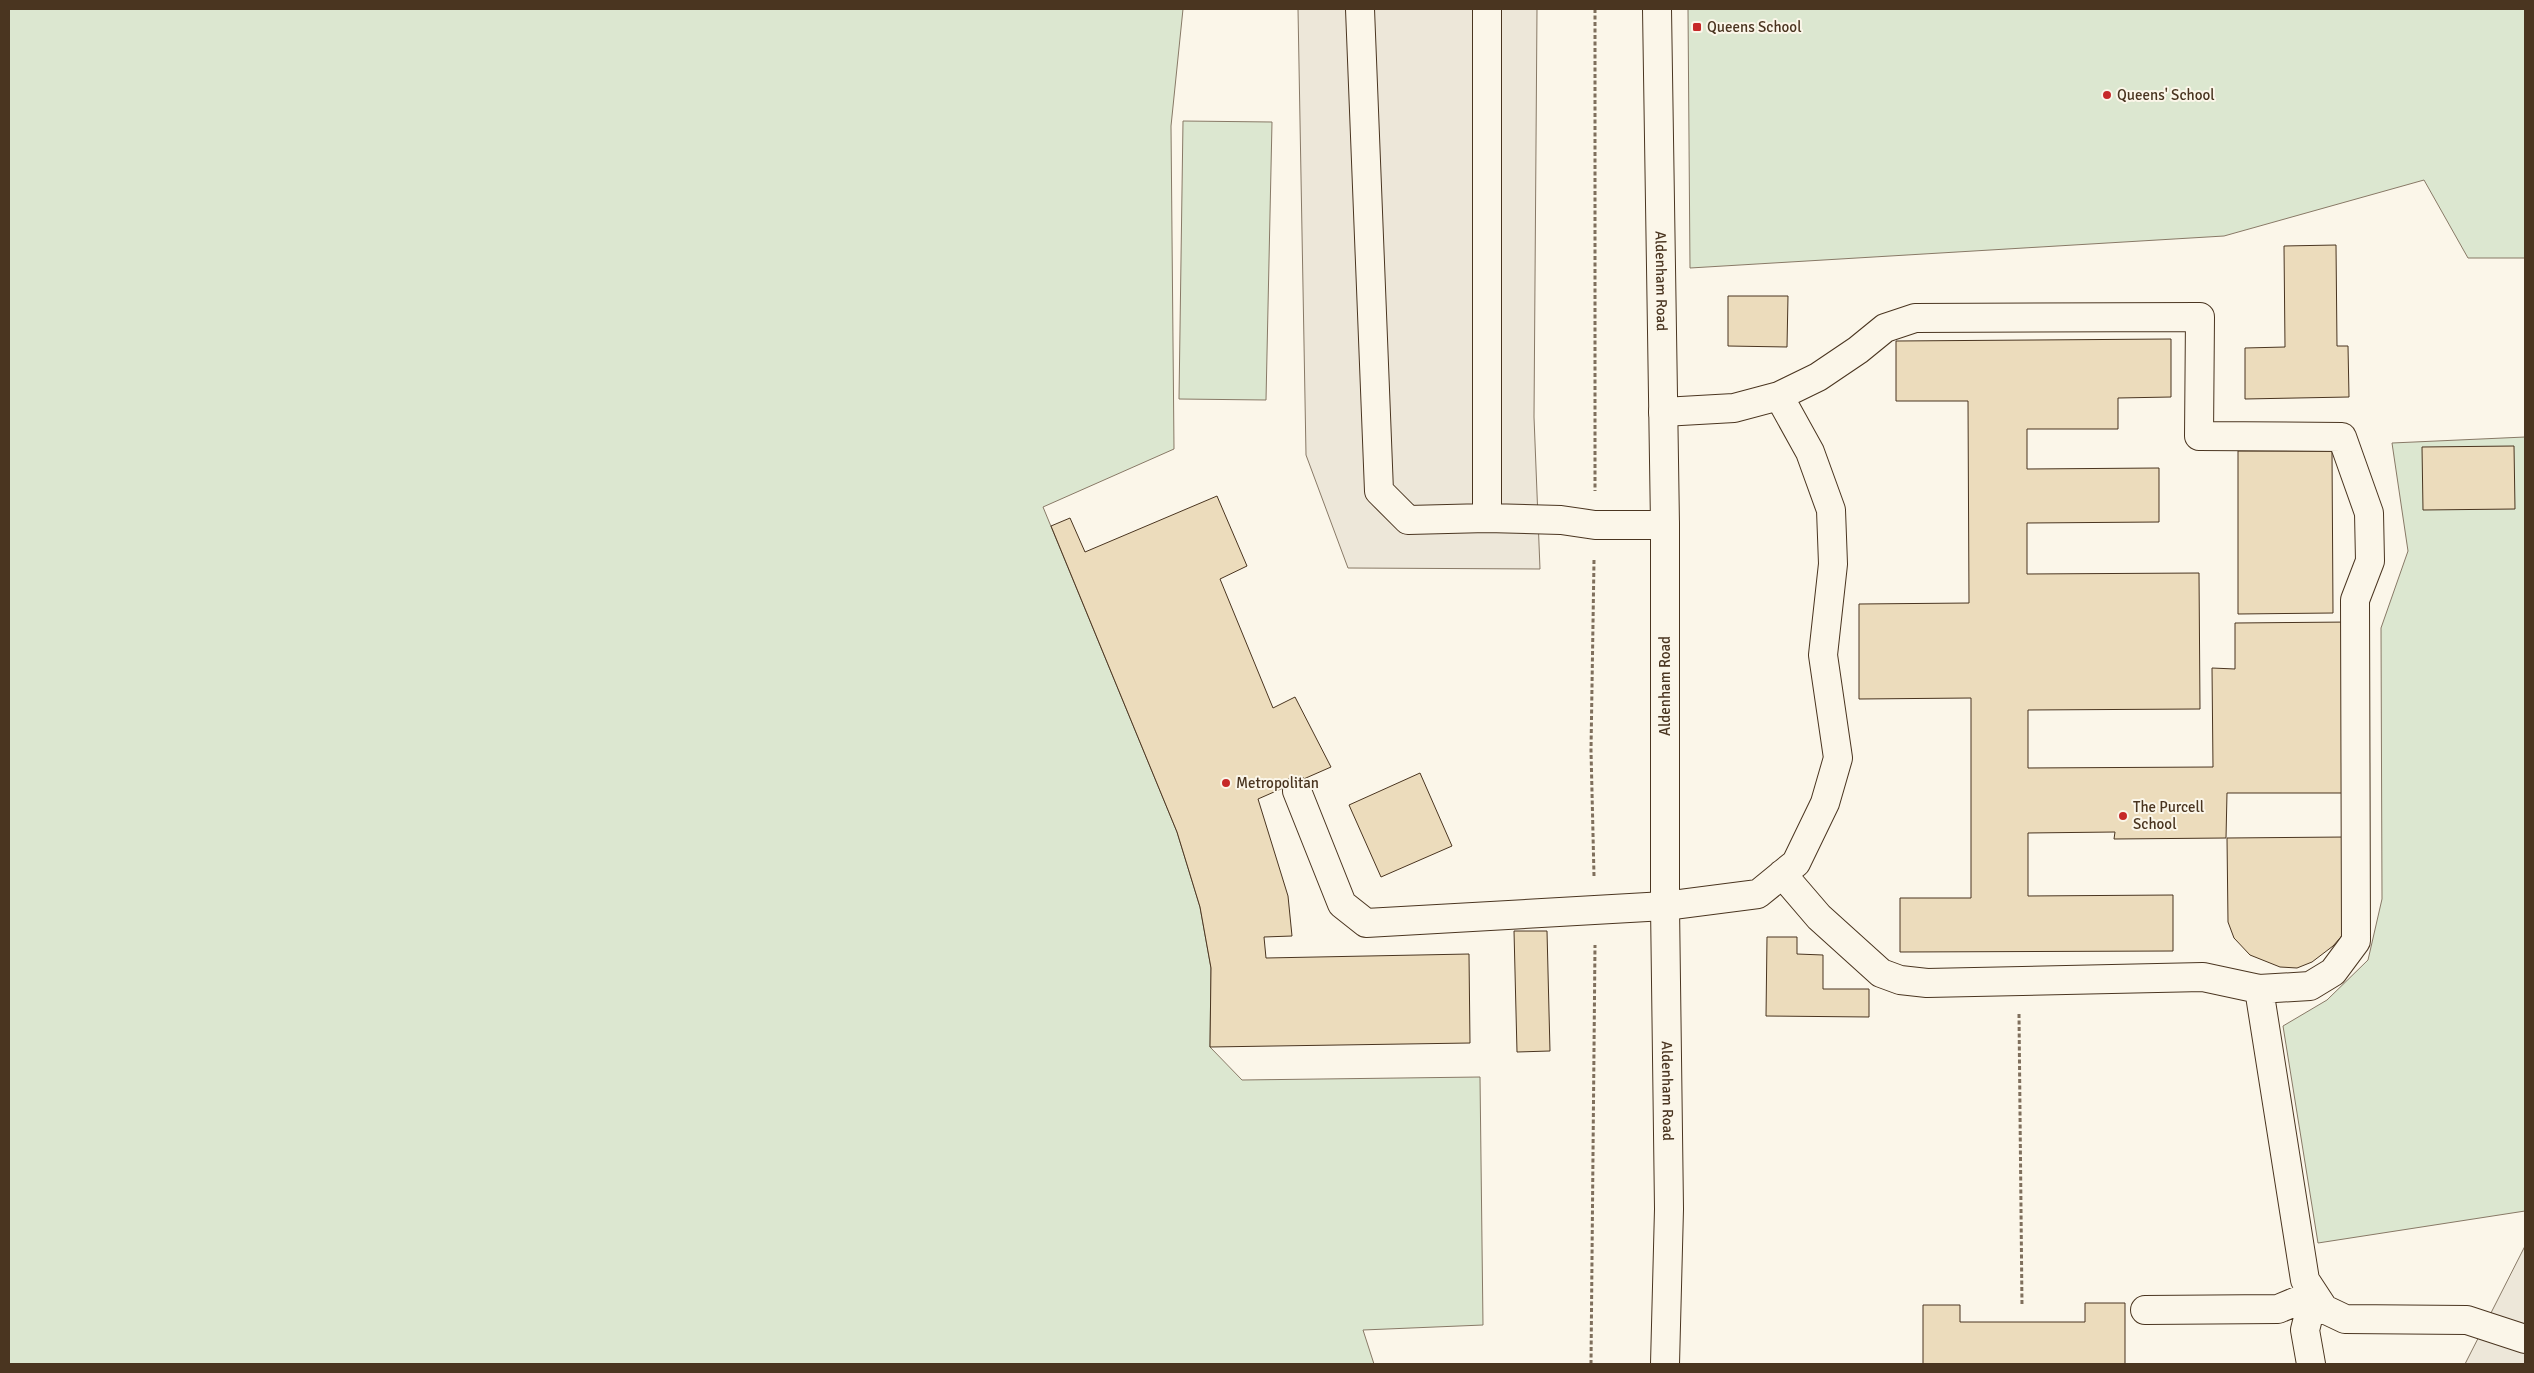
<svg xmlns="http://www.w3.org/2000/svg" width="2534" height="1373" font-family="Signika,sans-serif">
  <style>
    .green { fill: #dce7d0; stroke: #887966 }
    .parking { fill: #ede7d9; stroke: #887966 }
    .building { fill: #ecdcbc; stroke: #4a3520 }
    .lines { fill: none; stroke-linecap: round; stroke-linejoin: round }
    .minor-casing { stroke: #4a3520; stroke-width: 30 }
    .major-casing { stroke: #4a3520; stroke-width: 30 }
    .path { stroke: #7f6f5c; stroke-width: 3; stroke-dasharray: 4 2.5; stroke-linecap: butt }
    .minor { stroke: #fbf6e9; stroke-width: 28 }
    .major { stroke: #fbf6e9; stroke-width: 28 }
    .poi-dot { fill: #c62828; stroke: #fbf6e9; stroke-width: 2 }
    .labels { text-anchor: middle; stroke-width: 4; stroke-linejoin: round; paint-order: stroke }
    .poi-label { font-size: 15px; fill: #4a3520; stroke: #fbf6e9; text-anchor: start }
    .street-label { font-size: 15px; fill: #4a3520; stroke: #fbf6e9 }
  </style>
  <rect width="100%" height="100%" fill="#fbf6e9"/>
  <path class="green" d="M9 9H1183L1171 126 1174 449 1043 507 1177 832 1200 907 1211 968 1210 1047 1242 1080 1480 1077 1483 1325 1363 1330 1374 1364H9Z
    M1688 9H2525V258H2468L2424 180 2224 236 1690 268Z
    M1183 121 1272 122 1266 400 1179 399Z
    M2525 437V1211L2318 1243 2283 1026 2327 1000 2368 960 2382 899 2381 628 2408 551 2392 443Z"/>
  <path class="parking" d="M1298 9H1537L1534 417 1540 569 1348 568 1306 455Z
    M2525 1246V1364H2465Z"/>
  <path class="building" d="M2336 245 2337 346H2348L2349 397 2245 399V348L2285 347 2284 246Z
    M1728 296H1788L1787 347 1728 346Z
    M2171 339V397L2118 398V429H2027V469L2159 468V522L2027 523V574L2199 573 2200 709 2028 710V768L2213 767 2212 668 2235 669V623L2350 622 2351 793H2227L2226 838 2114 839 2115 832 2028 833V896L2173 895V951L1900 952V898H1971V698L1859 699V604L1969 603 1968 401H1896V341Z
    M2514 446 2515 509 2423 510 2422 447Z
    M2238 451H2332L2333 613 2238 614Z
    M1217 496 1247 566 1220 579 1273 708 1295 697 1331 767 1258 799 1288 896 1292 936 1264 937 1266 958 1469 954 1470 1043 1210 1047 1211 968 1200 907 1177 832 1051 526 1070 518 1085 552Z
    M1420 773 1452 846 1381 877 1349 805Z
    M2346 837 2347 922 2341 937 2333 946 2312 962 2297 968 2280 967 2250 955 2234 938 2228 922 2227 838Z
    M1514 931H1547L1550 1051 1517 1052Z
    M1767 937H1797V954L1823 955V989H1869V1017L1766 1016Z
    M2085 1303H2125V1364H1923V1305H1960V1322H2085Z"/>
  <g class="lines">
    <g class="minor-casing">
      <path id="minor" d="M1360 9 1379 491 1408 520 1487 518 1561 520 1595 525H1665
        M1487 9V518
        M1779 396 1818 377 1858 350 1885 328 1915 318 2200 317 2199 436 2342 437 2369 513 2370 561 2355 600 2356 941 2333 972 2310 986 2259 989 2203 977 1927 983 1900 980 1881 973 1819 917 1782 874
        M1297 791 1342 904 1366 923 1665 906 1758 894 1796 863 1825 803 1838 758 1823 655 1833 564 1831 510 1810 452 1779 396 1734 408 1663 412
        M2259 989 2305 1280 2324 1309 2345 1319 2467 1320 2525 1339
        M2145 1310 2278 1309 2314 1294
        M2311 1364 2305 1330 2314 1294"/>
    </g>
    <g class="major-casing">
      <g id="major">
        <path id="s1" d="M1657 9 1665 525V906L1669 1209 1665 1364"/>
      </g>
    </g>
    <path class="path" d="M1595 9V491
      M1594 560 1591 750 1594 876
      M2019 1014 2022 1306
      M1591 1364 1595 945"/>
    <use href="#minor" class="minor"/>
    <use href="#major" class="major"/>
  </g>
  <g class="poi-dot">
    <rect x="1692" y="22" width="10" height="10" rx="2.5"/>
    <circle cx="2107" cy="95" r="5"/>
    <circle cx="1226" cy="783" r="5"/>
    <circle cx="2123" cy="816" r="5"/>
  </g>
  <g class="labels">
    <g class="poi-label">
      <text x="1707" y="32">Queens School</text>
      <text x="2117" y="100">Queens' School</text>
      <text x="1236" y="788">Metropolitan</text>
      <text x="2133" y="812">The Purcell<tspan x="2133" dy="17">School</tspan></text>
    </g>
    <g class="street-label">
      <text dy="5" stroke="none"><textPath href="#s1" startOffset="272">Aldenham Road</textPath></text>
      <text transform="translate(1665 686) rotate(-90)" y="5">Aldenham Road</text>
      <text dy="5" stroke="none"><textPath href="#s1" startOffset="1082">Aldenham Road</textPath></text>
    </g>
  </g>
  <rect width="2534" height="1373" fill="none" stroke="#4a3520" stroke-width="20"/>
</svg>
